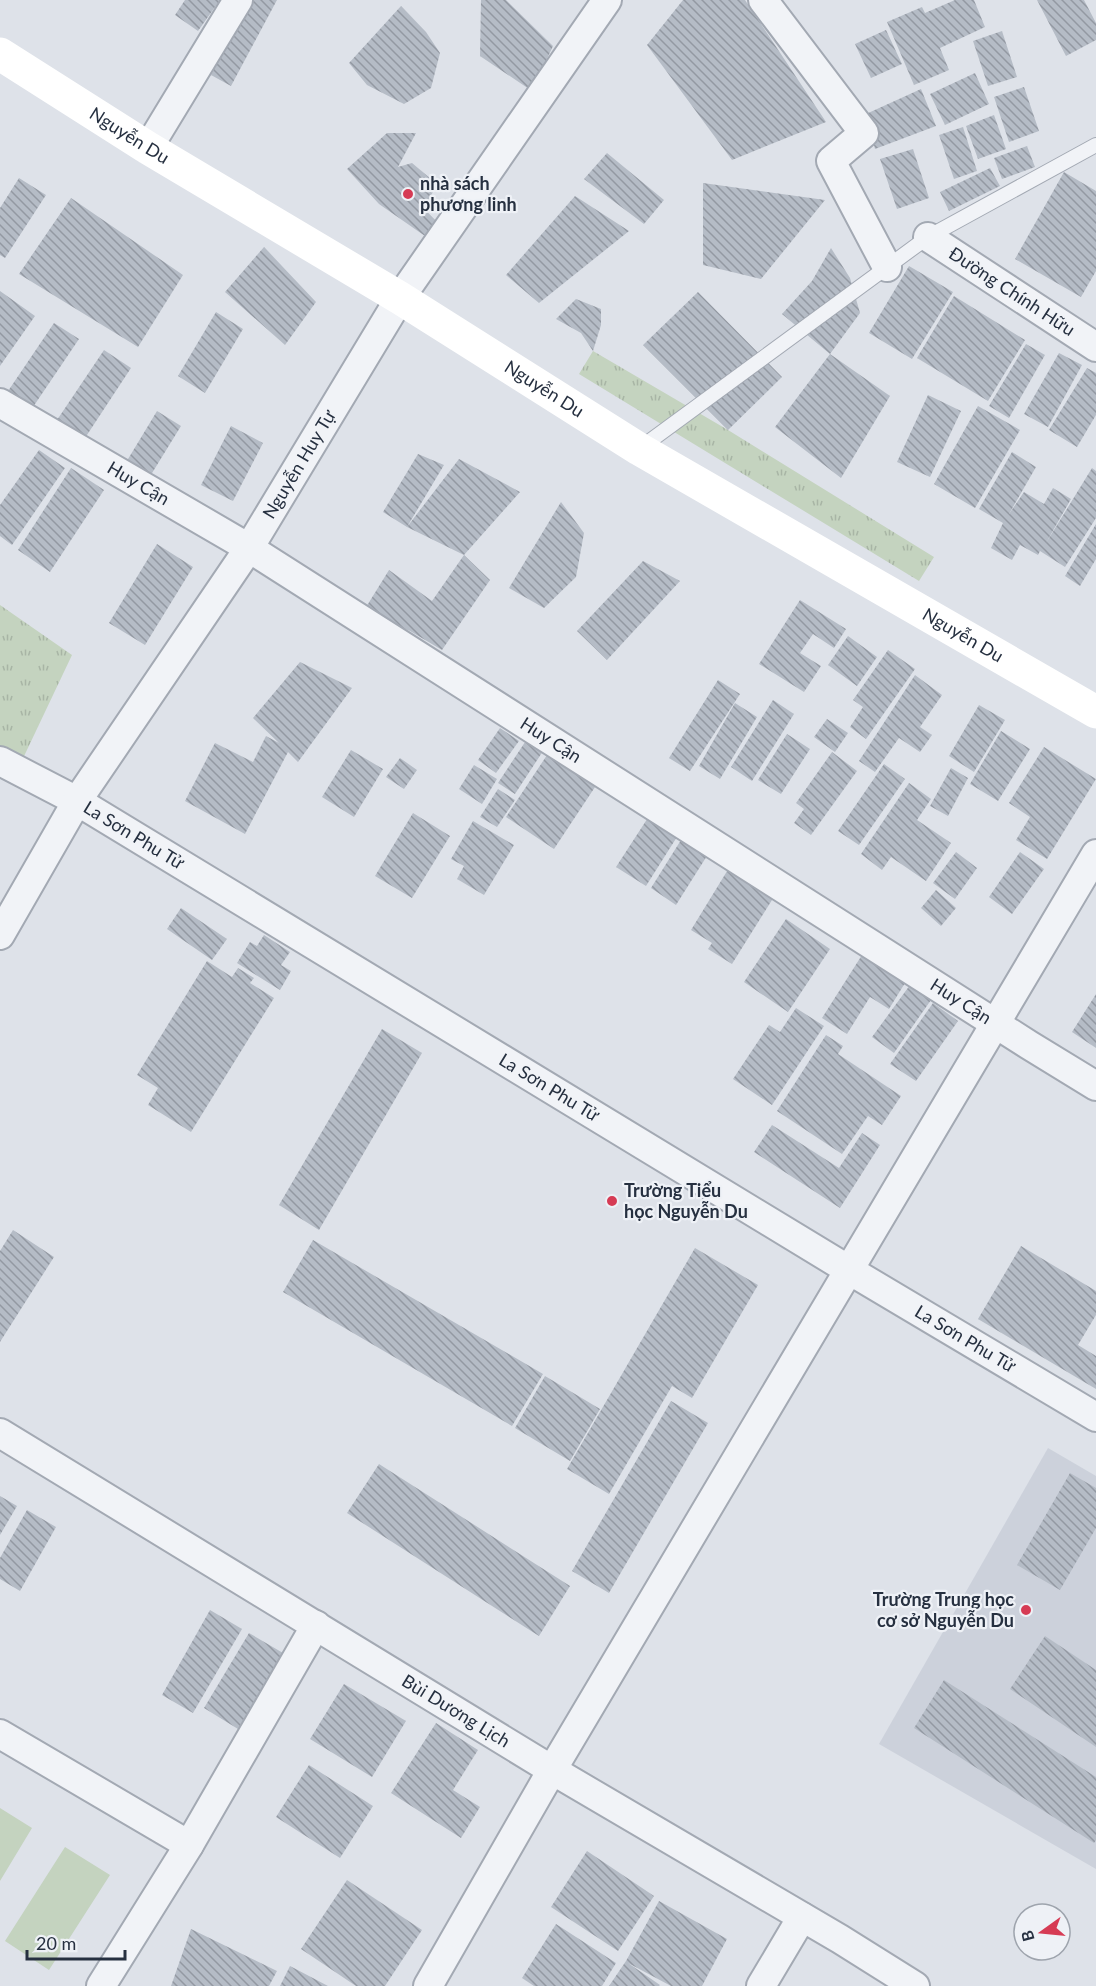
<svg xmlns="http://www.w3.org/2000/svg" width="1096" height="1986" font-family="Lato,sans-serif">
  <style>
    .built { fill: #ccd1db }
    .grass { fill: url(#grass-tufts) }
    .pitch { fill: #c4d3bf }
    .building { fill: url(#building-back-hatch) }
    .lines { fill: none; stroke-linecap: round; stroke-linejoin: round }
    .lane-casing { stroke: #a3a9b3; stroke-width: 16 }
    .street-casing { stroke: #a3a9b3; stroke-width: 32 }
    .lane { stroke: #f1f3f7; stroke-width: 14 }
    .street { stroke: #f1f3f7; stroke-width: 28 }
    .secondary { stroke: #fff; stroke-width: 33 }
    .poi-dot { fill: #d63b54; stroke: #eef1f6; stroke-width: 2 }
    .labels { text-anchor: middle; stroke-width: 4.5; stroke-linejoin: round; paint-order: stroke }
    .street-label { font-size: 18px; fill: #263040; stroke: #eef1f6 }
    .poi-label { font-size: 18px; font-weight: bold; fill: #263040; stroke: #eef1f6; text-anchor: start }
  </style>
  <defs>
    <pattern id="grass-tufts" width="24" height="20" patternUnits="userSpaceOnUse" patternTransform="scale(1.5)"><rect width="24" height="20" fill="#c4d3bf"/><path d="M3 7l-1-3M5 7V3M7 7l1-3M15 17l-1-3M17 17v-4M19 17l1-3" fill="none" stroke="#a8b5a5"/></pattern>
    <pattern id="building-back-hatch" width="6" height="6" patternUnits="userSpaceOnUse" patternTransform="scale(1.5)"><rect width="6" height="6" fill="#b5bcc6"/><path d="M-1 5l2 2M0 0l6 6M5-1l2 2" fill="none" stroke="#9399a2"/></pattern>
  </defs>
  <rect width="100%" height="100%" fill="#dee2e9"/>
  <path class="built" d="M1048 1448 1096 1476V1869L879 1744Z"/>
  <path class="grass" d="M593 351 728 430 934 557 919 581 579 374Z
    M0 605 72 655 17 771 0 761Z"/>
  <path class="pitch" d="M0 1808 32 1828 0 1881Z
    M65 1847 110 1875 49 1970 5 1941Z"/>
  <path class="building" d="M185 0H220L198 31 175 15Z
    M250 0H277L231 86 211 75Z
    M481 0H506L553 46 532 91 480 56Z
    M683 0H745L826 122 732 160 647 45Z
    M955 0H974L985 27 940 48 949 70 914 85 887 22 922 7 925 13Z
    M1037 0H1084L1096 23V40L1066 56Z
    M401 6 426 32 440 53 431 88 404 104 367 85 349 63Z
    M886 30 902 64 871 78 855 44Z
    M1002 31 1017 77 988 86 973 41Z
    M975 73 989 104 945 125 930 94Z
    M1024 87 1039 131 1009 142 994 97Z
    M921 89 936 126 875 149 866 114Z
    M994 115 1006 149 978 159 966 126Z
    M963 127 977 171 954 179 939 135Z
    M387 133H416L398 167 412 163 437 184 424 209 444 229 435 243 379 204 347 169Z
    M1027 146 1035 167 1002 179 994 158Z
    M913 149 929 198 897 209 880 159Z
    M607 153 664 200 644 224 584 179Z
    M990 168 1000 186 949 211 940 192Z
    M1064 172 1096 191V271L1081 297 1015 259Z
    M19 178 46 195 5 258 0 255V208Z
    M703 183 825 200 761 279 703 265Z
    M575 196 629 231 539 303 506 275Z
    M71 198 183 275 138 347 19 274Z
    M264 247 316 302 285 345 225 292Z
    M831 248 850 278 860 313 830 354 890 396 841 478 775 427 830 354 782 314 812 281Z
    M909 266 953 292 912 359 869 333Z
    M0 291 35 316 0 366Z
    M698 292 782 377 728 430 643 345Z
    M954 296 1025 340 988 401 917 358Z
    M576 299 601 309V325L593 351 581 333 556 319Z
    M216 312 243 329 205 393 178 376Z
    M54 323 79 339 31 410 6 394Z
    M1026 344 1045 355 1009 418 989 406Z
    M104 350 131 368 85 438 57 420Z
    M1059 353 1082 365 1048 427 1024 414Z
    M1087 368 1096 373V415L1077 447 1049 430Z
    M928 395 961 411 930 477 897 462Z
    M978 406 1020 430 975 508 934 484Z
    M157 411 181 426 149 478 125 464Z
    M231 426 263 443 233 501 201 485Z
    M39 450 65 468 12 545 0 536V505Z
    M1012 452 1036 467 1009 514 1024 492 1044 504 1053 488 1071 499 1046 543 1092 468 1096 471V518L1065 567 1040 551 1038 555 1020 545 1012 560 991 548 1003 523 979 509Z
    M418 454 444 465 407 527 383 512Z
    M459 459 520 492 464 555 407 527Z
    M71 468 104 490 50 572 18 550Z
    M561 502 584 533 576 577 544 608 509 588Z
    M1096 524V559L1080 586 1065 576Z
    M157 544 193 567 145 645 109 623Z
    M464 555 490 580 442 650 410 631 363 612 389 570 432 601Z
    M643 561 680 581 607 660 577 631Z
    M800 600 846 629 834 648 813 634 800 653 821 666 804 692 759 664Z
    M848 636 877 657 857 686 828 665Z
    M888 650 915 669 866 739 850 727 863 707 853 700Z
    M300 662 352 688 298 762 288 752 245 834 185 801 215 743 253 762 266 736 279 743 253 718Z
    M915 675 942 695 920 727 932 735 920 752 899 738 875 772 859 761Z
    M718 680 740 694 690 771 669 758Z
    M773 700 794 714 752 781 731 767Z
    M735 703 757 717 720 779 699 766Z
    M979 705 1005 720 974 772 949 756Z
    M827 719 848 733 835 752 814 737Z
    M500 728 519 741 496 773 478 760Z
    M1001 731 1030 749 998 801 970 784Z
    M531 733 547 745 515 794 498 783Z
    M787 734 810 749 781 794 758 780Z
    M553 746 601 778 554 849 506 817Z
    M1044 747 1096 779 1047 859 1016 840 1030 817 1009 803Z
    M351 750 383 769 354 817 322 797Z
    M832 752 857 771 811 835 794 823 804 809 796 803Z
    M400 758 417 770 404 789 386 777Z
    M884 764 905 779 859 845 838 831Z
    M474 765 497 779 482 804 459 789Z
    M951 768 968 778 948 816 930 806Z
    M909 783 931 799 917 820 951 843 926 881 891 857 882 870 861 854Z
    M498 789 515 800 497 827 480 817Z
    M653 810 682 829 646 886 616 867Z
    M413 813 450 836 412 898 375 876Z
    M473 821 514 845 484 895 457 879 464 866 451 859Z
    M686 832 712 848 676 905 651 888Z
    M956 852 977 868 955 899 933 883Z
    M1020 852 1044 869 1012 914 989 897Z
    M732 863 777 892 732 964 708 949 712 943 691 930Z
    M936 890 956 908 941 926 921 908Z
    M181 908 227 939 212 960 167 929Z
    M786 919 830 949 788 1012 744 982Z
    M264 935 290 952 281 965 291 971 280 990 237 963 250 942 257 946Z
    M862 955 905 983 889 1009 870 997 847 1034 822 1018Z
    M207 961 232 977 238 968 254 978 250 983 274 998 191 1132 148 1105 158 1088 137 1075Z
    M910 985 931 1000 894 1053 872 1037Z
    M1096 994V1048L1072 1032Z
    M933 1003 958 1021 916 1081 890 1064Z
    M796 1008 824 1026 772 1105 733 1079 769 1025 780 1032Z
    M382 1029 422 1053 319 1230 279 1205Z
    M826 1035 843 1046 838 1054 901 1096 882 1125 868 1116 842 1154 777 1111Z
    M772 1125 839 1168 862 1133 880 1145 840 1208 754 1152Z
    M13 1230 54 1257 0 1342V1251Z
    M313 1240 543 1374 512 1426 283 1292Z
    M1021 1246 1096 1291V1315L1078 1345 1096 1356V1389L978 1319Z
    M695 1248 758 1285 692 1398 672 1386 609 1494 567 1469Z
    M545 1376 600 1409 570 1461 515 1428Z
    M671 1401 708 1423 609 1593 572 1571Z
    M379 1464 570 1586 539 1636 347 1513Z
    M1070 1473 1096 1488V1528L1060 1590 1017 1565Z
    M0 1496 17 1506 0 1535Z
    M27 1510 56 1527 20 1591 0 1579V1558Z
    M210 1610 242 1629 193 1713 162 1695Z
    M249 1633 283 1653 238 1729 204 1708Z
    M1045 1636 1096 1670V1747L1010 1689Z
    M944 1680 1096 1777V1840L1094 1843 914 1728Z
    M344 1684 406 1721 372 1777 310 1739Z
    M436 1723 478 1750 453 1790 480 1807 461 1838 391 1793Z
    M309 1765 373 1806 340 1858 276 1817Z
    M587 1851 654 1896 618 1951 551 1907Z
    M347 1880 422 1930 385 1986H356L301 1949Z
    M659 1901 727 1939 702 1986H671L628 1963 660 1985 659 1986H609L626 1961Z
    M556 1924 616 1963 602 1986H534L522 1978Z
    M191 1929 277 1971 269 1986H171Z
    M290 1966 328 1986H280Z"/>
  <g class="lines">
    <g class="lane-casing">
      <path id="lane" d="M639 449 928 237 1096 145"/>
    </g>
    <g class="street-casing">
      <g id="street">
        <path d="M763 0 864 133 831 161 887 267"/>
        <path d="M148 148 238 0"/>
        <path id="s1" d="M928 237 1096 347"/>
        <path id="s2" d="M0 403 249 548 1029 1045 1096 1086"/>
        <path id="s3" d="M0 761 77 801 849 1270 1096 1417"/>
        <path id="s4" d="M0 935 77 801 249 548 400 298 607 0"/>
        <path id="s5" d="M0 1433 552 1770 840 1939 915 1986"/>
        <path d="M0 1734 189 1845"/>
        <path d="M101 1986 189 1845 316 1625"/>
        <path d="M428 1986 552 1770 1096 854"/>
        <path d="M761 1986 802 1917"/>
      </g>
    </g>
    <use href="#lane" class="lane"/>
    <use href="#street" class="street"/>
    <path class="secondary" id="s6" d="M0 54 148 148 400 298 639 449 1096 712"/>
  </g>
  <g class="poi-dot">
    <circle cx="408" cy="194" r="6"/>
    <circle cx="612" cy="1201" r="6"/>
    <circle cx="1026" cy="1610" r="6"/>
  </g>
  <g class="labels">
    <g class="street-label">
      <text dy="6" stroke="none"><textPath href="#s6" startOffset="153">Nguyễn Du</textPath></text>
      <text dy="6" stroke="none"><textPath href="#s1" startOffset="100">Đường Chính Hữu</textPath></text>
      <text dy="6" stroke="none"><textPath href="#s6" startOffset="639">Nguyễn Du</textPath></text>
      <text dy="6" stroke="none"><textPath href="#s4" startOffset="558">Nguyễn Huy Tự</textPath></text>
      <text dy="6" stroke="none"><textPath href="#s2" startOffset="160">Huy Cận</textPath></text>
      <text dy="6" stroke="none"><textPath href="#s6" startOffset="1125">Nguyễn Du</textPath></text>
      <text dy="6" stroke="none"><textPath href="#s2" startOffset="646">Huy Cận</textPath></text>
      <text dy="6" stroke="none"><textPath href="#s3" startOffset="153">La Sơn Phu Tử</textPath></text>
      <text dy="6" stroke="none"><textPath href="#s2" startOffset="1132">Huy Cận</textPath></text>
      <text dy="6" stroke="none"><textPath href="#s3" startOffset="639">La Sơn Phu Tử</textPath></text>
      <text dy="6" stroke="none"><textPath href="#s3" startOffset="1125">La Sơn Phu Tử</textPath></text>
      <text dy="6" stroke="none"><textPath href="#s5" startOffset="534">Bùi Dương Lịch</textPath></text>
    </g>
    <g class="poi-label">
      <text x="420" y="190">nhà sách<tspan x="420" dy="21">phương linh</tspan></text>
      <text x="624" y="1197">Trường Tiểu<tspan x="624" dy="21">học Nguyễn Du</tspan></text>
      <text x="1014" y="1606" text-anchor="end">Trường Trung học<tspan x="1014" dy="21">cơ sở Nguyễn Du</tspan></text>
    </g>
  </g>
  <g transform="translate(1042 1932) rotate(255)"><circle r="28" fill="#eef1f6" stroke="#9ea4ad" stroke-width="1.5"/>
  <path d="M0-4.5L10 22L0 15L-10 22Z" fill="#d63b54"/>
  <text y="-9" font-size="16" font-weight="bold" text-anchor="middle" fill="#263040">B</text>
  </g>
  <path d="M27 1950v9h98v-9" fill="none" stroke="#263040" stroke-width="3"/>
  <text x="36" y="1950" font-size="18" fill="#263040" stroke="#eef1f6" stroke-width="4.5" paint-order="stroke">20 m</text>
</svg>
